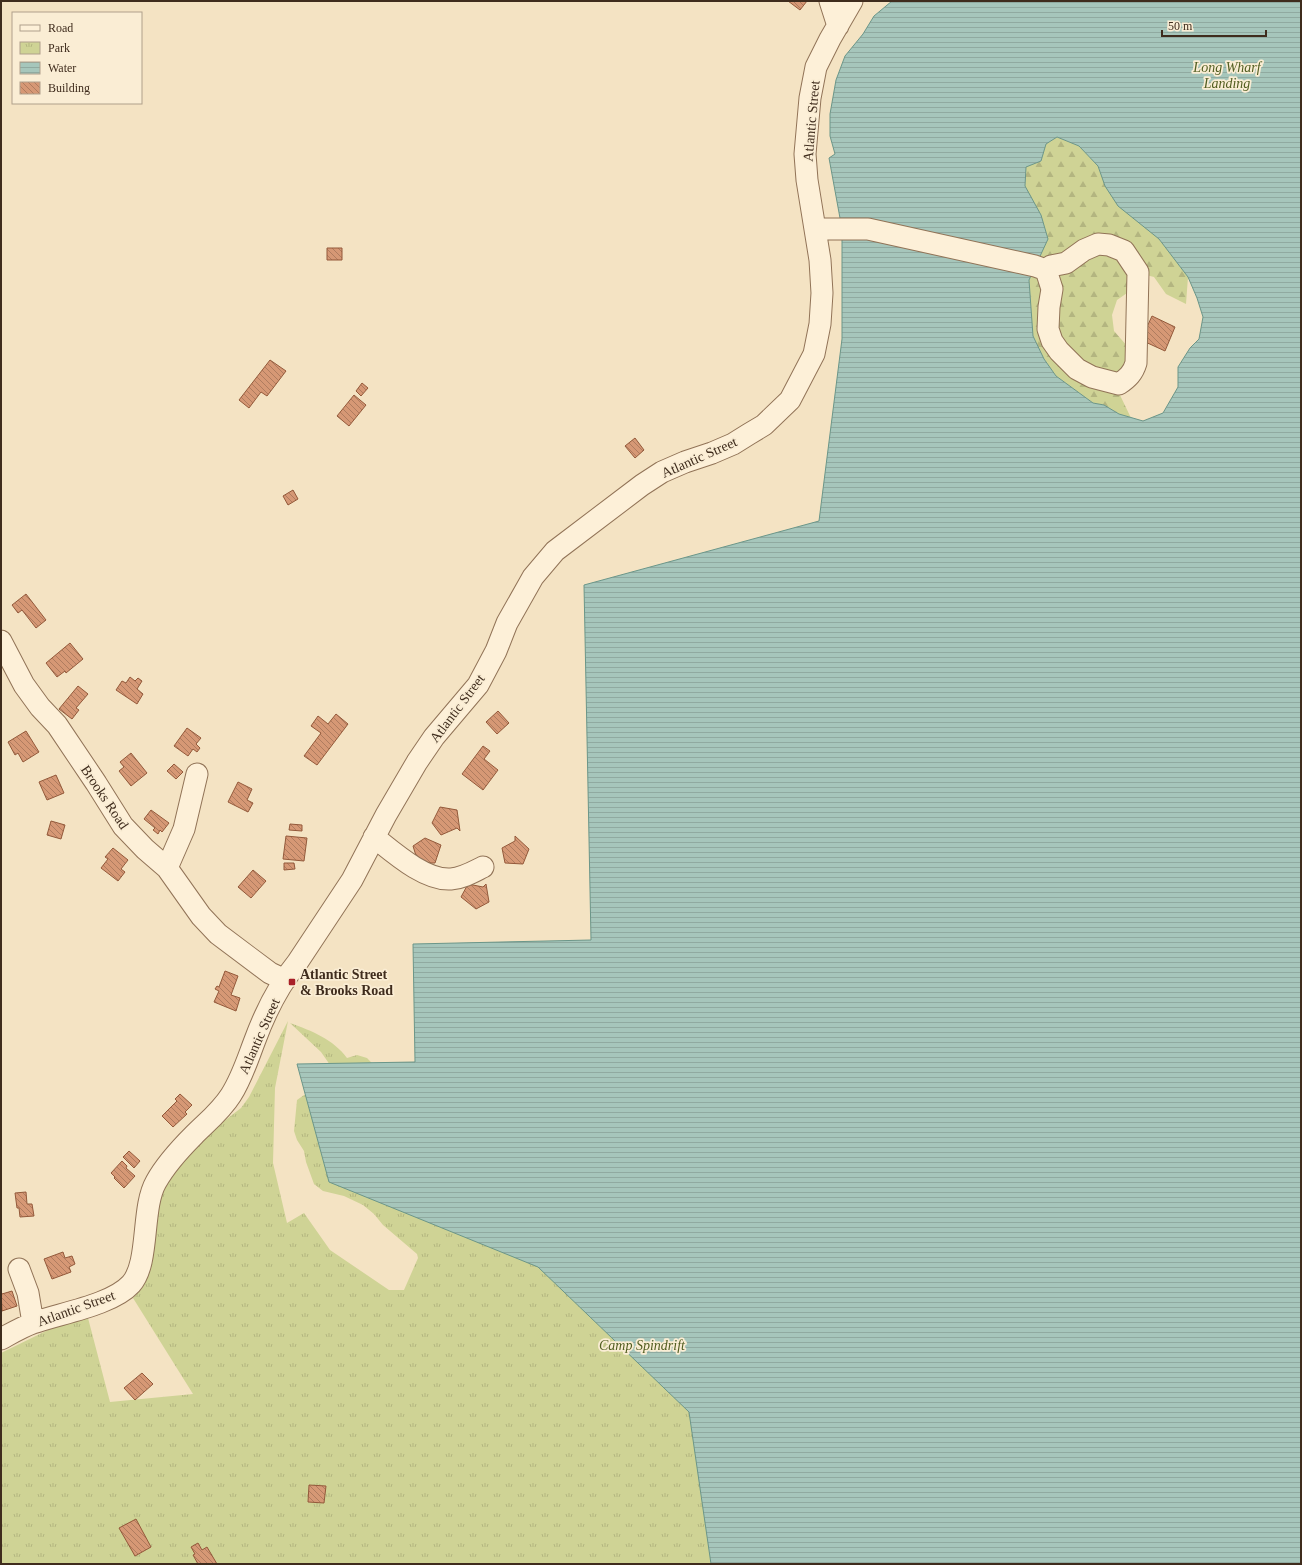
<svg xmlns="http://www.w3.org/2000/svg" width="1302" height="1565" font-family="Georgia,serif">
  <style>
    .forest { fill: url(#forest-firs) }
    .park { fill: url(#park-tufts) }
    .water { fill: url(#water-rules); stroke: #6b9689; fill-rule: evenodd }
    .building { fill: url(#building-back-hatch); stroke: #93593a }
    .lines { fill: none; stroke-linecap: round; stroke-linejoin: round }
    .minor-casing { stroke: #917357; stroke-width: 23 }
    .minor { stroke: #fdf0d8; stroke-width: 21 }
    .poi-dot { fill: #a81f27; stroke: #faedd4; stroke-width: 1.5 }
    .labels { text-anchor: middle; stroke-width: 3.5; stroke-linejoin: round; paint-order: stroke }
    .park-label { font-size: 14px; font-style: italic; fill: #525e21; stroke: #faedd4 }
    .street-label { font-size: 14px; fill: #3f2c1d; stroke: #faedd4 }
    .poi-label { font-size: 14px; font-weight: bold; fill: #3f2c1d; stroke: #faedd4; text-anchor: start }
  </style>
  <defs>
    <pattern id="forest-firs" width="22" height="20" patternUnits="userSpaceOnUse"><rect width="22" height="20" fill="#cfd395"/><path d="M5 1l3.5 6h-7zM16 11l3.5 6h-7z" fill="#b3b580"/></pattern>
    <pattern id="park-tufts" width="24" height="20" patternUnits="userSpaceOnUse"><rect width="24" height="20" fill="#cfd395"/><path d="M3 7l-1-3M5 7V3M7 7l1-3M15 17l-1-3M17 17v-4M19 17l1-3" fill="none" stroke="#b3b580"/></pattern>
    <pattern id="water-rules" width="6" height="5" patternUnits="userSpaceOnUse"><rect width="6" height="5" fill="#a6c6bb"/><path d="M0 2.5h6" fill="none" stroke="#90aaa0"/></pattern>
    <pattern id="building-back-hatch" width="6" height="6" patternUnits="userSpaceOnUse"><rect width="6" height="6" fill="#d69875"/><path d="M-1 5l2 2M0 0l6 6M5-1l2 2" fill="none" stroke="#af7c5f"/></pattern>
  </defs>
  <rect width="100%" height="100%" fill="#f4e3c3"/>
  <path class="forest" d="M1057 137 1079 146 1098 166 1105 185 1141 224 1159 239 1188 277 1186 304 1166 294 1154 277 1146 275 1130 291 1117 300 1112 315 1114 331 1128 347 1136 363 1119 393 1131 418 1119 414 1104 405 1093 403 1056 376 1044 359 1033 336 1029 280 1035 266 1025 186 1026 166 1041 161 1046 144Z"/>
  <path class="park" d="M288 1021 275 1088 273 1163 287 1223 304 1213 330 1250 389 1290H404L418 1258 417 1254 383 1225 374 1214 363 1205 344 1196 323 1191 314 1184 306 1162 304 1151 297 1140 294 1131 297 1100 304 1095 310 1096 341 1089 328 1062 321 1052 290 1023C312 1031 333 1039 347 1058L357 1055 367 1058 423 1116 934 1564H1V1353L50 1329 88 1318 110 1402 193 1394 133 1298 143 1287 149 1273 158 1198 178 1164 206 1135 241 1108 249 1097Z"/>
  <path class="water" d="M892 1H1301V1564H711L689 1412 538 1267 329 1182 297 1064 415 1062 413 944 591 940 584 585 819 521 842 339V229L829 158 835 154 830 136V114L836 80 845 56 863 34 874 16ZM1057 137 1079 146 1098 166 1105 186 1118 206 1159 239 1188 277 1197 298 1203 317 1199 339 1190 348 1178 367V387L1163 413 1143 421 1119 414 1104 405 1093 403 1056 376 1044 359 1033 336 1029 280 1048 239 1041 215 1025 186 1026 167 1041 161 1046 144Z"/>
  <path class="building" d="M788 1H807L800 10Z
    M327 248H342V260H327Z
    M1152 316 1175 327 1165 351 1141 340Z
    M270 360 286 371 267 396 261 392 249 408 239 400Z
    M362 383 368 388 361 396 356 391Z
    M354 395 366 405 349 426 337 416Z
    M635 438 644 450 635 458 625 446Z
    M293 490 298 499 288 505 283 496Z
    M26 594 46 620 36 628 22 610 18 613 12 605Z
    M70 643 83 659 66 673 65 671 57 677 46 663Z
    M130 677 135 681 138 678 142 681 137 689 143 694 137 704 116 690 122 681 126 683Z
    M78 686 88 694 76 708 79 710 72 719 59 709Z
    M498 711 509 723 497 734 486 722Z
    M336 714 348 724 317 765 304 756 321 733 311 726 318 716 328 724Z
    M187 728 201 738 196 744 200 748 197 752 193 749 188 756 174 746Z
    M26 731 39 752 23 762 18 753 15 755 8 742Z
    M483 746 490 751 484 759 498 770 483 790 462 774Z
    M131 753 147 773 131 786 119 771 124 767 120 762Z
    M174 764 183 772 176 779 167 771Z
    M56 775 64 793 47 800 39 782Z
    M238 782 252 789 247 800 253 803 248 812 228 802Z
    M440 807 457 810 460 831 457 828 441 835 432 823Z
    M151 810 169 823 162 832 160 830 158 834 153 830 155 828 144 819Z
    M51 821 65 825 61 839 47 835Z
    M290 824 302 825V831L289 830Z
    M286 836 307 838 304 861 283 859Z
    M515 836 529 849 523 864 505 863 502 848 515 841Z
    M425 838 441 845 435 863H415L417 859 413 846Z
    M113 848 128 860 121 869 125 872 118 881 101 868 108 859 105 857Z
    M284 863H294L295 869 284 870Z
    M253 870 266 881 251 898 238 887Z
    M468 884 483 887 486 884 489 902 476 909 461 897Z
    M225 971 238 976 231 995 240 998 236 1011 214 1002 219 991 215 989 217 986 219 987Z
    M180 1094 192 1105 185 1112 187 1114 173 1127 162 1116 177 1101 175 1099Z
    M129 1151 140 1161 134 1168 123 1157Z
    M122 1161 127 1166 126 1168 135 1176 124 1188 114 1178 115 1177 111 1173Z
    M26 1192 27 1204H32L34 1216 20 1217 19 1208H17L15 1193Z
    M63 1252 65 1258 72 1256 75 1264 69 1267 71 1272 52 1279 44 1259Z
    M1 1291 2 1294 12 1291 17 1306 2 1311Z
    M142 1373 153 1384 135 1400 124 1388Z
    M309 1485 326 1486 324 1503 308 1502Z
    M136 1519 151 1547 135 1556 119 1528Z
    M198 1543 202 1550 207 1547 217 1564H198L193 1555 195 1554 191 1547Z"/>
  <g class="lines">
    <g class="minor-casing">
      <path id="minor" d="M830 1 838 26
        M815 229H868L1035 266 1046 270 1052 289 1049 307 1048 329 1052 341 1059 351 1077 369 1092 377 1119 384C1128 378 1133 373 1136 363L1138 272 1124 251 1109 245 1098 244 1084 250 1066 263 1051 266 1046 270
        M1 641 24 685 40 707 57 725 96 783 123 826 145 849 167 868 201 916 218 934 270 973 285 980
        M374 837C393 852 425 881 451 879 463 878 473 872 483 867
        M167 868 184 829 197 774
        M19 1269 28 1293 33 1323
        M1 1339C12 1333 22 1327 33 1323 61 1313 112 1305 131 1284 150 1263 141 1208 156 1182 166 1164 180 1149 194 1135 207 1122 221 1111 231 1095 242 1078 248 1058 255 1040 265 1013 279 985 297 963L352 880 386 815 417 762 434 737 478 685 496 651 507 623 533 577 555 551 642 485 662 472 685 462 712 453 733 444 749 434 764 425 790 400 814 354 820 324 822 293 820 260 807 180 805 154 810 98 816 67 830 39 852 1"/>
    </g>
    <use href="#minor" class="minor"/>
  </g>
  <rect class="poi-dot" x="288" y="978" width="8" height="8" rx="2"/>
  <g class="labels">
    <g class="park-label">
      <text x="1227" y="72">Long Wharf<tspan x="1227" dy="16">Landing</tspan></text>
      <text x="642" y="1350">Camp Spindrift</text>
    </g>
    <g class="street-label">
      <text transform="translate(811 121) rotate(-85)" y="5">Atlantic Street</text>
      <text transform="translate(699 457) rotate(-24)" y="5">Atlantic Street</text>
      <text transform="translate(457 708) rotate(-53)" y="5">Atlantic Street</text>
      <text transform="translate(105 797) rotate(56)" y="5">Brooks Road</text>
      <text transform="translate(259 1036) rotate(-66)" y="5">Atlantic Street</text>
      <text transform="translate(76 1308) rotate(-20)" y="5">Atlantic Street</text>
    </g>
    <g class="poi-label">
      <text x="300" y="979">Atlantic Street<tspan x="300" dy="16">&amp; Brooks Road</tspan></text>
    </g>
  </g>
  <rect width="1302" height="1565" fill="none" stroke="#3f2c1d" stroke-width="4"/>
  <rect x="12" y="12" width="130" height="92" fill="#faedd4" stroke="#afa08b"/>
  <rect x="20" y="25" width="20" height="6" fill="#fdf0d8" stroke="#afa08b"/>
  <text x="48" y="32" font-size="12" fill="#3f2c1d">Road</text>
  <rect x="20" y="42" width="20" height="12" fill="url(#park-tufts)" stroke="#afa08b"/>
  <text x="48" y="52" font-size="12" fill="#3f2c1d">Park</text>
  <rect x="20" y="62" width="20" height="12" fill="url(#water-rules)" stroke="#afa08b"/>
  <text x="48" y="72" font-size="12" fill="#3f2c1d">Water</text>
  <rect x="20" y="82" width="20" height="12" fill="url(#building-back-hatch)" stroke="#afa08b"/>
  <text x="48" y="92" font-size="12" fill="#3f2c1d">Building</text>
  <path d="M1162 30v6h104v-6" fill="none" stroke="#3f2c1d" stroke-width="2"/>
  <text x="1168" y="30" font-size="12" fill="#3f2c1d" stroke="#faedd4" stroke-width="3" paint-order="stroke">50 m</text>
</svg>
